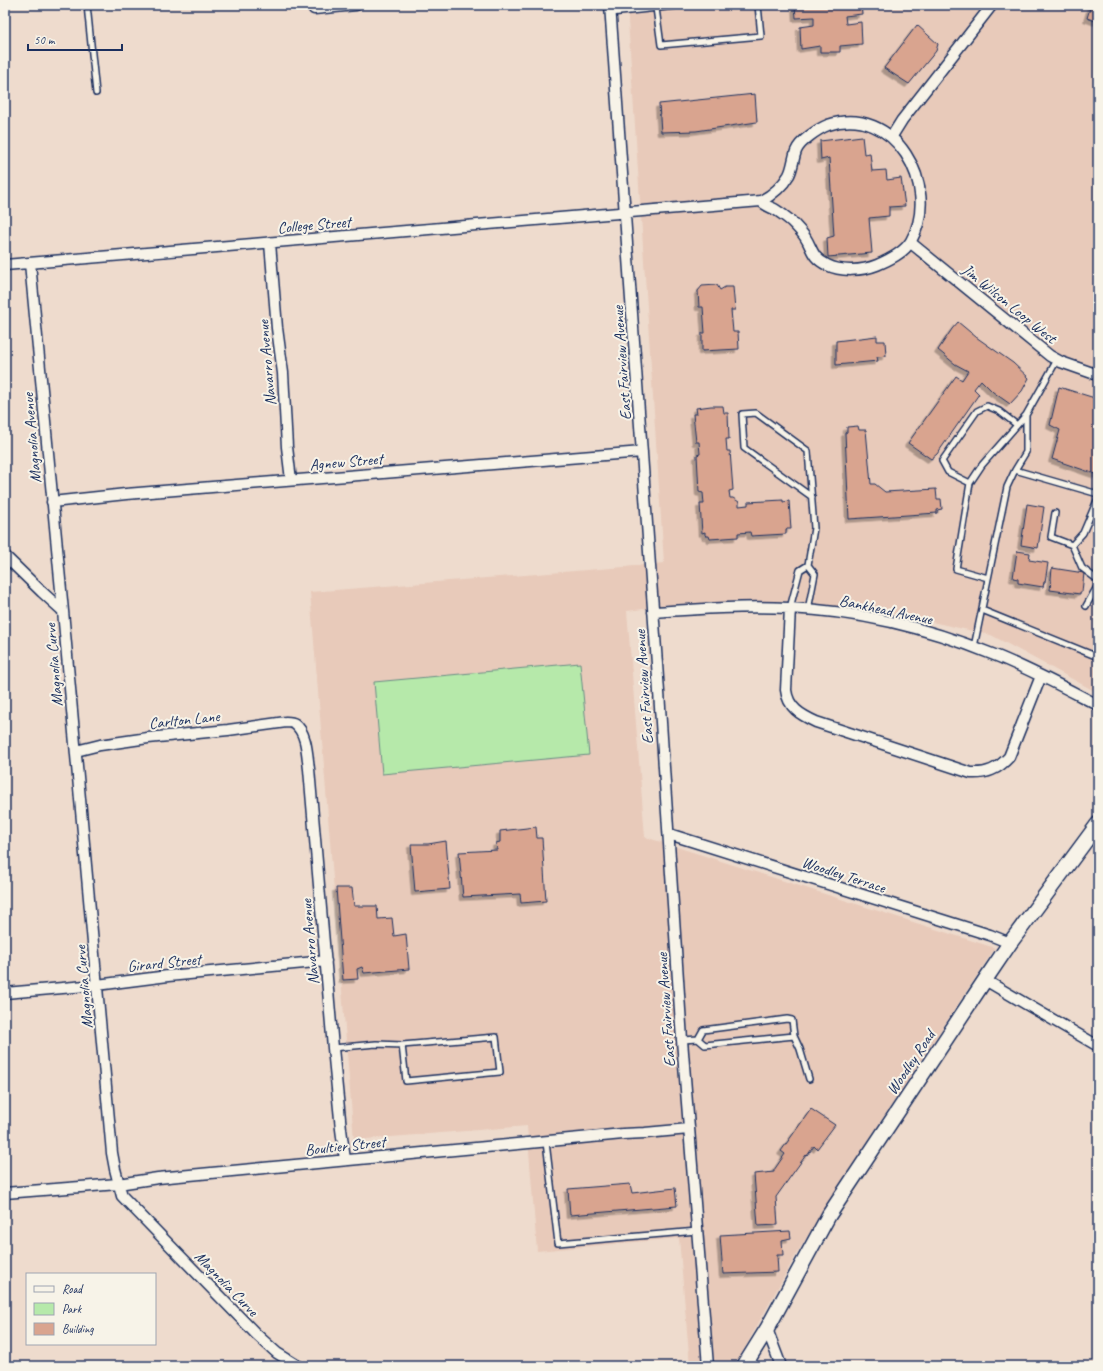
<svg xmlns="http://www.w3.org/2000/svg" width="1103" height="1371" font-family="Caveat,sans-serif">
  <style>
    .built { fill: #e8caba }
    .green { fill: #b6e9aa; stroke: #688c84 }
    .building { fill: #d9a48f; stroke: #1b2f5e; filter: url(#shadow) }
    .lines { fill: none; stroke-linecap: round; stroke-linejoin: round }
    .service-casing { stroke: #1b2f5e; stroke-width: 8 }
    .minor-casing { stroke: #1b2f5e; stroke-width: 13 }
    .secondary-casing { stroke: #1b2f5e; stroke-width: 17 }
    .service { stroke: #f7f3e8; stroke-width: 5 }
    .minor { stroke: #f7f3e8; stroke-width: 10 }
    .secondary { stroke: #f7f3e8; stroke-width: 14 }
    .labels { text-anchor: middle; stroke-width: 4; stroke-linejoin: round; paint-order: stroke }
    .street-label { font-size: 16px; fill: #1b2f5e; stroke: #f7f3e8 }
  </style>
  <defs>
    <filter id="shadow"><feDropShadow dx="-3.5" dy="3.5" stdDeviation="0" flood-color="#0004"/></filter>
  </defs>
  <rect width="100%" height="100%" fill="#eedbcd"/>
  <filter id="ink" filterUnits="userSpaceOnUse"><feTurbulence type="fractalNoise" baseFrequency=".025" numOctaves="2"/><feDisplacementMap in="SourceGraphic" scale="8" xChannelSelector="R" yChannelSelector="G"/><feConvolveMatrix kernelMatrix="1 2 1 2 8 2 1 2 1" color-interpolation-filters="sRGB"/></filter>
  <g filter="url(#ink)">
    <path class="built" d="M627 5H1098V693L991 635 891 613 766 601 667 606 627 611 645 837 995 948 848 1171 797 1253 735 1366H690L679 1238 537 1251 527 1126 354 1140 310 592 624 567 664 563Z"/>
    <path class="green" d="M580 663 589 755 382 774 374 682Z"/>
    <path class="building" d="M795 5H861L862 14 845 16 846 24 861 22 862 44 840 46V52H820V46L801 49 800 27 814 25V17L796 18Z
      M1091 5H1098V22L1087 18Z
      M917 25 938 44 936 51 909 84 884 68Z
      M755 94 757 122 696 131 661 132 659 104Z
      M862 136 864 154 870 153 872 171 886 170 887 180 901 178 905 206 889 207V216L869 218 872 253 828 257 827 238 834 236 829 158 821 160 820 141Z
      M717 285 720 290 725 287H733L735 310H731L733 332H738L739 349 702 351V333H705L703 307H699L698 291 702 286Z
      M958 322 976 337 1013 363 1029 378 1022 391 1010 404 993 392 981 380 974 389 979 394 937 454 931 459 908 443 956 376 962 380 968 371 955 364 938 350 952 329Z
      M877 336V341H885L886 356 877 357 878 361 836 365V341Z
      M1059 387 1098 399V475L1052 459 1060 430 1050 425Z
      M711 406H723L724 413H728L729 439H726L727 451H730L733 490 729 491 730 498H733L739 502V506L748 505V502L783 500V502L789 501 791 529H786V534L751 536 750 532 738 533V537L710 539 709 536H706L705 535V532L702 533 700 504H704L703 493 699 492 697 455 700 454 699 442H696L693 414H697L696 408Z
      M858 426 859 430H866L871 484H875L885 492 936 489 937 499H941L942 509 937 510V513L849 519 845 433 847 432V427Z
      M1027 504 1044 507 1038 548 1021 545Z
      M1017 551 1030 553 1029 560 1048 563 1045 582H1044L1043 587 1018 583V579L1013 578Z
      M1052 568 1084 573 1082 592H1080V594L1050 590Z
      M536 827 537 838H542L546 901 521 903 520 894 463 897 459 852 497 850 496 843 500 842V831Z
      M446 841 450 889 415 892 411 844H428Z
      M336 888H352L354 906H377L378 919 392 918 394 936 406 934 409 969 364 973 362 967 357 969 358 979 343 980Z
      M811 1109 835 1125 817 1149 814 1146 807 1156 806 1155 776 1197 778 1225 758 1226 754 1174 774 1172V1170L785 1154 781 1151Z
      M630 1184 632 1193 675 1188 677 1206 570 1215 568 1189Z
      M790 1231 791 1238 782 1240 783 1255H777L778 1272 723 1274 720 1235Z"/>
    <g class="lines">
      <g class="service-casing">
        <path id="service" d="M87 5 96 93
          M656 8 661 45 761 36 758 5
          M611 13 686 5
          M1015 470 1026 452V415L1057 360
          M970 483 948 472 942 461 977 411 987 406 999 411 1017 425
          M1055 513 1051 537 1072 545 1083 533 1098 498
          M1072 545 1082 568 1098 580
          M808 565 814 528 808 451 756 413 742 414 744 448 812 497
          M988 578 956 569 970 483 982 465 1026 415
          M1086 606 1098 585
          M790 608 800 570 808 565 815 574 808 610
          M982 610 1098 657
          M974 647 1007 487 1015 470 1098 494
          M794 1036 800 1049 809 1079
          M682 1040 698 1039 705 1045 794 1036 792 1020 787 1019 703 1030 698 1039
          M333 1048 376 1044 402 1045 496 1037 500 1072 406 1081 402 1045
          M546 1142 558 1243 697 1231"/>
      </g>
      <g class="minor-casing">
        <path id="minor" d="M610 5 659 692 682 1040 708 1366
          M314 9 356 5
          M892 136 902 120 992 5
          M270 243 277 328 283 373 287 447 291 480
          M911 243 1050 356 1061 362 1098 375
          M30 263 63 611
          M5 265 761 201C772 195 782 187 789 175 793 167 793 159 796 151 800 141 818 129 828 125 894 103 942 186 911 241 904 253 889 260 877 265 862 271 841 272 827 265 811 257 813 249 805 237 801 231 796 226 791 221 786 217 781 213 776 210 771 207 765 206 761 201
          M52 502 126 494 642 452
          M5 556 42 592 63 611 112 1153 115 1169 122 1196 256 1334 277 1353 298 1366
          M790 608 786 690C788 708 801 715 816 722L971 773C987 774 998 769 1009 757L1041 676
          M653 612C698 609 744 606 789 608 858 611 928 628 992 654 1028 668 1063 687 1098 705
          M76 751 100 745 148 738 228 730 286 722C289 722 292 722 295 724 307 733 307 755 309 769L333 1048 341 1129 345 1160
          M669 834 990 935 1010 943
          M985 980 1098 1046
          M5 993 97 985 168 976 326 961
          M5 1193 118 1184 158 1178 623 1134 645 1133 689 1129
          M767 1329 781 1366"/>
      </g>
      <g class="secondary-casing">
        <path id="secondary" d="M744 1366 767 1329 829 1215 985 980 1010 943 1098 824"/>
      </g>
      <use href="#service" class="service"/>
      <use href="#minor" class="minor"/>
      <use href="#secondary" class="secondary"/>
    </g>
  </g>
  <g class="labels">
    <g class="street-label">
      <text transform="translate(314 224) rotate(-5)" y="6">College Street</text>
      <text transform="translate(1010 303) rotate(39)" y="6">Jim Wilson Loop West</text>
      <text transform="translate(266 363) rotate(-95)" y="6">Navarro Avenue</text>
      <text transform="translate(621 363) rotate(-94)" y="6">East Fairview Avenue</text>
      <text transform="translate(31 438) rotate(-95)" y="6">Magnolia Avenue</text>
      <text transform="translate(346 461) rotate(-5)" y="6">Agnew Street</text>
      <text transform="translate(886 609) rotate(12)" y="6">Bankhead Avenue</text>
      <text transform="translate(53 665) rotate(-95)" y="6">Magnolia Curve</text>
      <text transform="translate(643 687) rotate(-94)" y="6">East Fairview Avenue</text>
      <text transform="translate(184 719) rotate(-6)" y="6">Carlton Lane</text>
      <text transform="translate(844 874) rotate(18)" y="6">Woodley Terrace</text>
      <text transform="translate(309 942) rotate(-95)" y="6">Navarro Avenue</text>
      <text transform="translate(164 962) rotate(-6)" y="6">Girard Street</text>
      <text transform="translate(83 987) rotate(-95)" y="6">Magnolia Curve</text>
      <text transform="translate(665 1010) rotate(-94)" y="6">East Fairview Avenue</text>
      <text transform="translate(910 1062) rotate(-56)" y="6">Woodley Road</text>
      <text transform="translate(345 1145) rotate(-6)" y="6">Boultier Street</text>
      <text transform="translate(227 1283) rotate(46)" y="6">Magnolia Curve</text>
    </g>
  </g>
  <rect width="1103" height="1371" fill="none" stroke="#f7f3e8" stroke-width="20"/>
  <rect x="10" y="10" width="1083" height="1351" fill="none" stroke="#1b2f5e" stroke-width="1.5" filter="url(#ink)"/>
  <rect x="26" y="1273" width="130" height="72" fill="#f7f3e8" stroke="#9fa5b1"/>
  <rect x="34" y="1286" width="20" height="6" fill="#f7f3e8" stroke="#9fa5b1"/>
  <text x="62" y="1293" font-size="12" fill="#1b2f5e">Road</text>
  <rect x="34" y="1303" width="20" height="12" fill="#b6e9aa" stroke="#9fa5b1"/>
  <text x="62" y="1313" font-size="12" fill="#1b2f5e">Park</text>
  <rect x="34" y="1323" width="20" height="12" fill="#d9a48f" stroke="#9fa5b1"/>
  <text x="62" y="1333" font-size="12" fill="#1b2f5e">Building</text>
  <path d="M28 44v6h94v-6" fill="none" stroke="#1b2f5e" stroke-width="2"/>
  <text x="34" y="44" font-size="12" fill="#1b2f5e" stroke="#f7f3e8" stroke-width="3" paint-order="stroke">50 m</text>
</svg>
